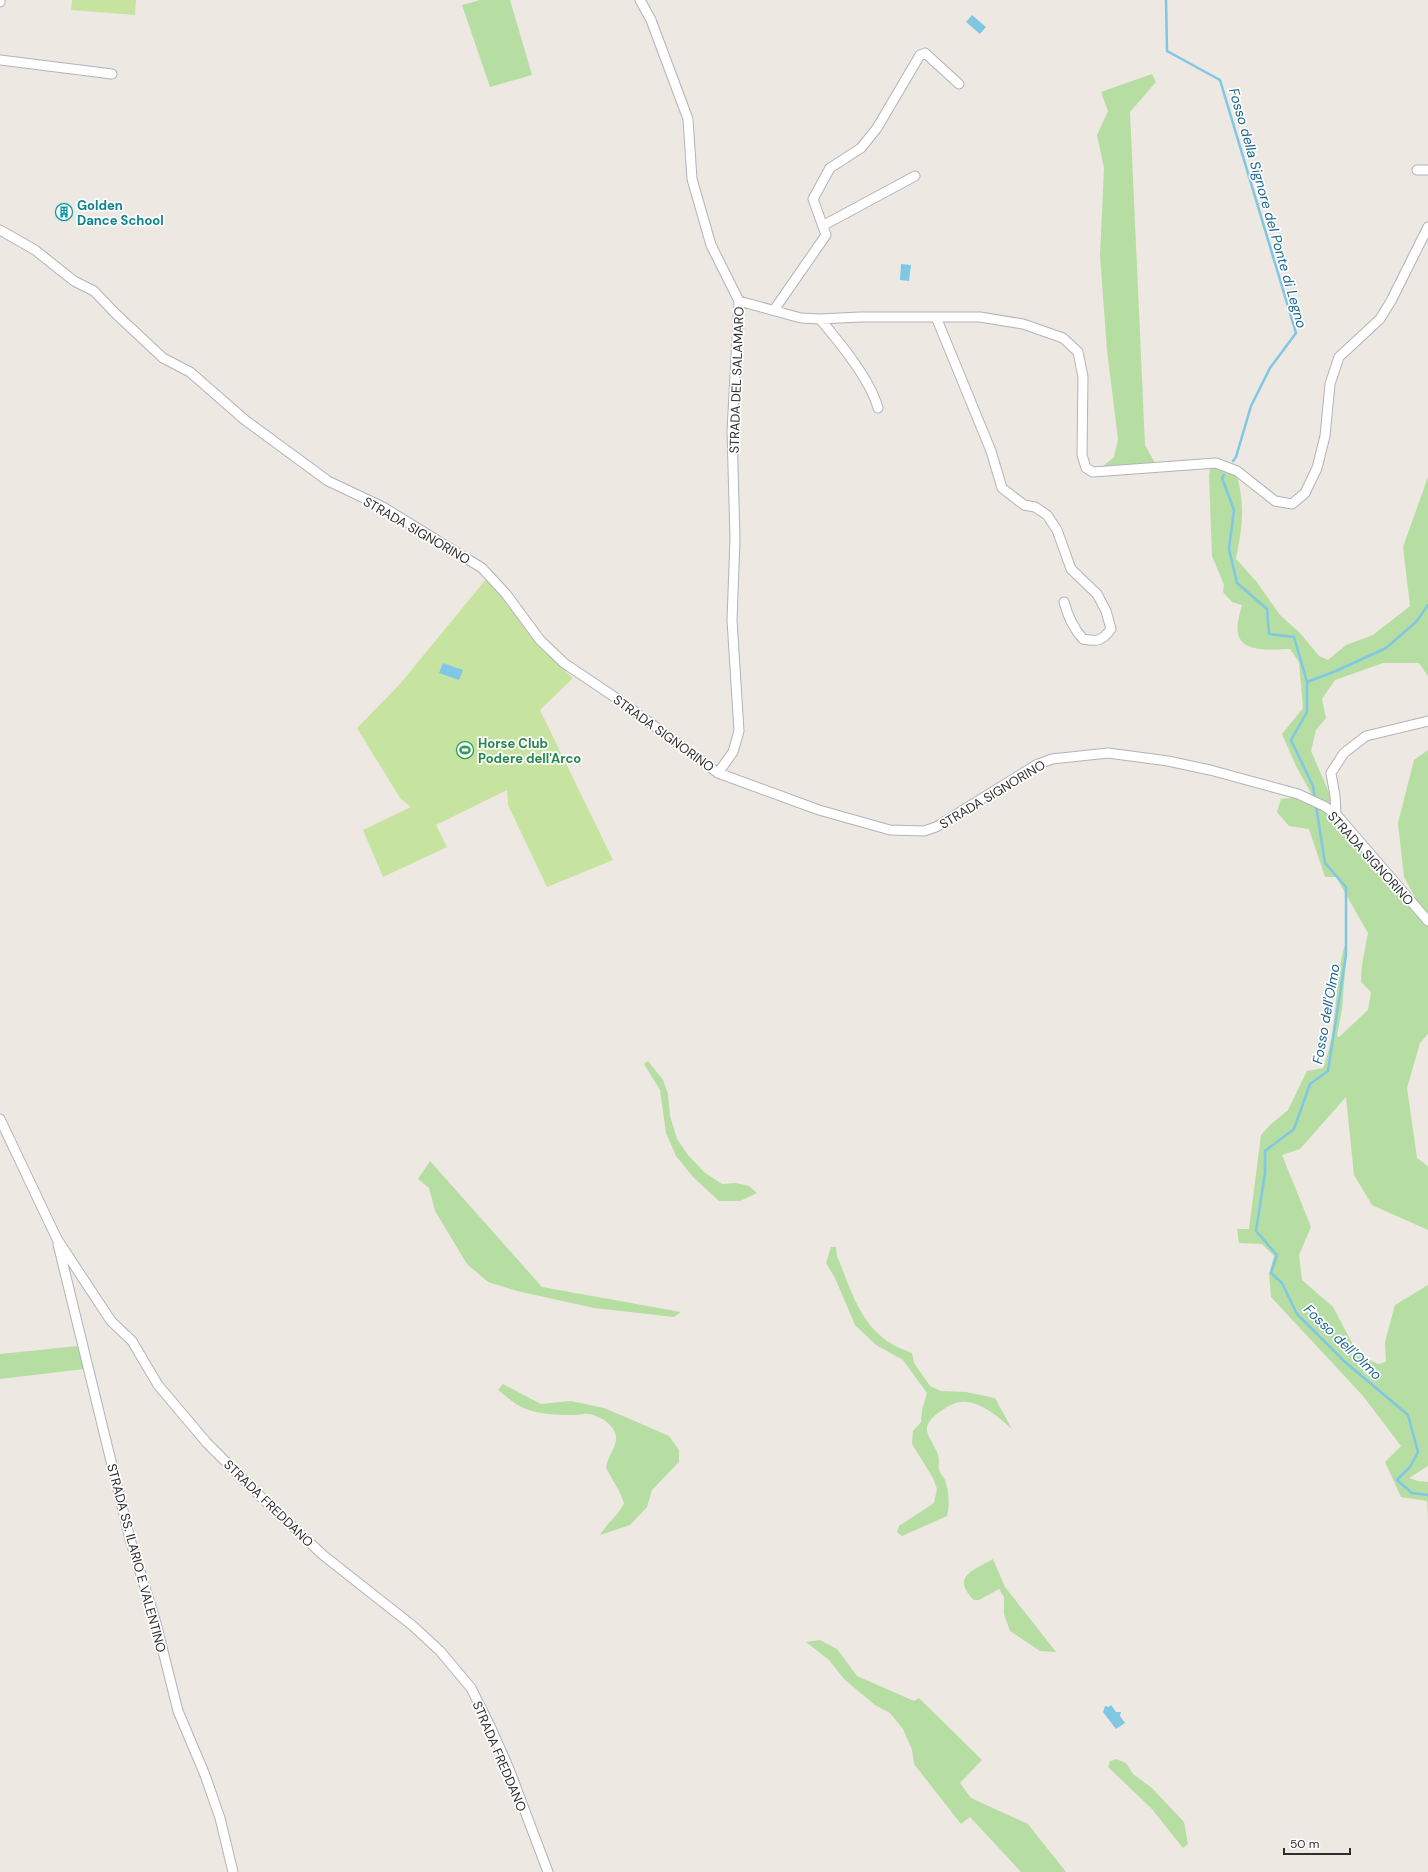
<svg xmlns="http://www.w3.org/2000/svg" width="1428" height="1872" font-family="'DM Sans',sans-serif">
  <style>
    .green { fill: #b6dea3 }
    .pitch { fill: #c6e4a0 }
    .water { fill: #7fc7e4 }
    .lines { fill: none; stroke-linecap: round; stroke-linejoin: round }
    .stream { stroke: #7fc7e4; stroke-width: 2.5 }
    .minor-casing { stroke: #b1b3bc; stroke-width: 11 }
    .minor { stroke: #fff; stroke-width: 9 }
    .labels { text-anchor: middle; stroke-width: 3.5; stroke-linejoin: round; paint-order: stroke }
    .culture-label { font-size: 13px; font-weight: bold; fill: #0d838f; stroke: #fff; text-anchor: start }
    .street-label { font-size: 13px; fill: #2d2d2d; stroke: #fff }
    .leisure-label { font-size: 13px; font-weight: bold; fill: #27864d; stroke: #fff; text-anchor: start }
    .water-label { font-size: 14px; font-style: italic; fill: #1b6793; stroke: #fff }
  </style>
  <rect width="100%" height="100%" fill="#ede8e1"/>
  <path class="green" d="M480 0H510L532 75 490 87 462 5Z
    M1152 74 1156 82 1130 112 1145 445 1155 463 1102 467 1114 457 1118 439 1107 350 1100 256 1104 168 1097 135 1108 111 1101 92Z
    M1211 465 1236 473C1246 506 1242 527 1236 559L1256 581 1280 615 1300 633 1319 656 1328 660 1346 645 1373 635 1410 606 1403 547 1428 477V676L1419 663H1383L1335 680 1322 699 1326 718 1316 730 1311 751 1331 797 1330 806 1312 795 1296 766 1282 734 1303 708 1299 662 1290 649C1275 649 1241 654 1238 633 1236 625 1240 613 1242 605L1232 602 1223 592 1224 585 1212 556 1209 475Z
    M1428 750V916L1424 914 1404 877 1398 823 1414 760Z
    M1299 797 1328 812 1428 926V1034L1420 1043 1407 1088 1417 1158 1428 1166V1230L1372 1205 1354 1175 1346 1097 1300 1149 1282 1155 1311 1227 1299 1255 1302 1280 1333 1307 1358 1354 1378 1364 1386 1362 1385 1342 1395 1305 1428 1285V1466L1409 1478 1418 1481 1428 1482V1521L1427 1501 1401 1497 1385 1462 1401 1446 1363 1396 1271 1297 1269 1274 1274 1256 1262 1244 1239 1243 1237 1229H1249L1261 1135 1270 1125 1288 1110 1307 1071 1323 1068C1338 1030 1334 987 1344 947L1347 948 1342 1009 1337 1036 1339 1037 1368 1010 1371 992 1361 982 1362 965 1368 933 1336 877H1325L1309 829 1289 826 1277 812 1281 799Z
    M648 1061 663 1080 668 1094 670 1116 677 1139 688 1155 704 1172 722 1184 736 1183 749 1186 757 1193 740 1201H719L694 1178 676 1156 666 1133 660 1090 644 1064Z
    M430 1161 542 1287 681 1312 674 1317 594 1308 517 1291 488 1282 467 1264 435 1211 429 1188 418 1179Z
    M831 1247H836L837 1256C851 1289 859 1324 892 1344 898 1348 906 1350 912 1353L914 1363 930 1386 941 1391 966 1392 995 1398 1012 1429C998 1416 972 1393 951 1405 943 1409 933 1415 928 1424 923 1433 936 1446 938 1455 940 1460 938 1465 939 1470 940 1474 944 1477 945 1480 949 1492 950 1504 947 1516L902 1536 897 1532 899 1526 934 1503 937 1489 933 1478 912 1444 913 1431 921 1422 922 1410 927 1393 903 1360 876 1345 855 1325 835 1278 826 1263Z
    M78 1346 84 1369 0 1379V1354Z
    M503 1384 541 1404 571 1401 604 1408 637 1422 669 1436 679 1450V1462L652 1490 647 1507 630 1525 600 1535C607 1523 618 1516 624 1503L619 1491 606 1468C607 1458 615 1449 616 1440 618 1426 598 1414 587 1414 584 1413 580 1415 577 1415 560 1415 542 1415 526 1409 515 1405 507 1397 498 1390Z
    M993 1559 1005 1587 1056 1652 1040 1651 1010 1631 1004 1614V1597L999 1589 979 1600H974C950 1577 974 1570 993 1559Z
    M820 1640 837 1649 857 1676 914 1701 919 1698 982 1760 960 1783 971 1798 1028 1824 1066 1872H1021L970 1817 961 1824 914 1764 912 1750 903 1729 890 1713 875 1705 844 1679 829 1660 806 1642Z
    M1116 1759 1126 1763 1133 1774 1152 1788 1184 1822 1188 1844 1183 1848 1152 1809 1108 1767 1110 1761Z"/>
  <path class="pitch" d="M72 0H136L135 15 71 10Z
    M487 578 537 645 573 678 540 710 613 860 547 887 508 805 507 790 436 825 447 847 383 877 363 830 411 807 400 798 357 728 400 684Z"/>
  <path class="water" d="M972 15 986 27 980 34 966 22Z
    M901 264 911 265 909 281 900 280Z
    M443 663 463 670 459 680 439 673Z
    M1111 1705 1116 1712H1121L1120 1716 1125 1723 1116 1729 1103 1712 1105 1706 1109 1707Z"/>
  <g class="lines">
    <path class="stream" d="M1166 0 1167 51 1220 80 1296 333 1270 368 1251 406 1236 457 1233 461
      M1224 475 1222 478 1234 510 1229 549 1237 583 1267 609 1269 634 1294 637 1307 682
      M1315 799 1313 786 1291 740 1307 712V682L1336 671 1386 648 1416 622 1428 605
      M1316 806 1325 863 1346 887V955L1328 1071 1310 1084 1294 1129 1265 1151V1173L1256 1231 1277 1255 1271 1273 1282 1283 1297 1314 1344 1361 1408 1415 1418 1452 1410 1467 1397 1480 1412 1493 1428 1495"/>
    <g class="minor-casing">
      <path id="minor" d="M640 0 651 20 688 119 692 179 711 245 739 301 732 431 735 539 732 620 739 731 733 752 718 773
        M0 2V0
        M0 60 112 74
        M1417 170H1428
        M824 225 915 176
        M0 230 35 250 74 281 94 291 115 313 163 358 190 372 245 420 328 481 383 507 482 568 506 594 540 640 564 663 619 700 718 773 819 810 890 830 924 831 936 827 1036 765 1052 759 1108 753 1168 761 1210 770 1298 794 1324 806 1336 814 1428 921
        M739 301 801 318 820 319C840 343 870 379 878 408
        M774 310 826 235 813 199 830 168 861 148 877 128 920 55 925 53 959 84
        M936 317 991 451 1002 488 1024 505 1035 507 1047 515 1057 530 1071 569 1097 594 1106 611 1111 629C1102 641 1097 642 1083 639 1073 628 1068 617 1064 602
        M820 319 860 317H980L1023 324 1063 338 1078 352 1083 377 1082 455 1086 468 1093 472 1216 463 1237 471 1275 501 1292 504 1305 493 1317 468 1325 436 1330 384 1339 357 1380 319 1391 301 1428 227
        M1336 814 1335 796 1331 773 1344 753 1366 736 1428 721
        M0 1119 57 1239 111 1321 132 1341 158 1385 207 1443 262 1498 323 1555 413 1626 440 1651 471 1688 491 1728 509 1769 548 1872
        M58 1244 130 1539 156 1623 178 1711 205 1775 220 1818 233 1872"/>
    </g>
    <use href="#minor" class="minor"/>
  </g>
  <defs>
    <g id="building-ring" transform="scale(0.9)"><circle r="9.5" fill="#fff" stroke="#0f9aa8" stroke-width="1.5"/><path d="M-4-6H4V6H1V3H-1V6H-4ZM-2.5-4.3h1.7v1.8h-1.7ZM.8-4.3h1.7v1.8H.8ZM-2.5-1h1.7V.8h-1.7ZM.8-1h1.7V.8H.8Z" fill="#0f9aa8"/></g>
    <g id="stadium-ring" transform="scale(0.9)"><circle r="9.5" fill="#fff" stroke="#2e9e5b" stroke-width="1.5"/><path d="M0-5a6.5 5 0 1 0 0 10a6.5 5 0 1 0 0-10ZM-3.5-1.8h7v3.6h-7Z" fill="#2e9e5b"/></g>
  </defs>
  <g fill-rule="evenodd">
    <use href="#building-ring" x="64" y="212"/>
    <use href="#stadium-ring" x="465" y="750"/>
  </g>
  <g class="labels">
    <g class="culture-label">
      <text x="77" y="210">Golden<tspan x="77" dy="15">Dance School</tspan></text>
    </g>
    <g class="street-label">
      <text transform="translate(736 380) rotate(-88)" y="5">STRADA DEL SALAMARO</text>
      <text transform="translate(417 530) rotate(30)" y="5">STRADA SIGNORINO</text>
      <text transform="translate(664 733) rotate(36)" y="5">STRADA SIGNORINO</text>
      <text transform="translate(992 794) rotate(-31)" y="5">STRADA SIGNORINO</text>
      <text transform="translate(1371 858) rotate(48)" y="5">STRADA SIGNORINO</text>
      <text transform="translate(269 1503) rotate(44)" y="5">STRADA FREDDANO</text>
      <text transform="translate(137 1558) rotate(75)" y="5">STRADA SS. ILARIO E VALENTINO</text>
      <text transform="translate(500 1756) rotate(67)" y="5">STRADA FREDDANO</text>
    </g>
    <g class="leisure-label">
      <text x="478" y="748">Horse Club<tspan x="478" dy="15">Podere dell'Arco</tspan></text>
    </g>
    <g class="water-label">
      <text transform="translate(1268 208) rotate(74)" y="5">Fosso della Signore del Ponte di Legno</text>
      <text transform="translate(1326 1014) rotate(-80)" y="5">Fosso dell'Olmo</text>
      <text transform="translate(1343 1342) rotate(44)" y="5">Fosso dell'Olmo</text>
    </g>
  </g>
  <path d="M1284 1848v6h66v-6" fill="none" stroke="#2d2d2d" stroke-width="2"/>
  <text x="1290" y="1848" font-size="12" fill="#2d2d2d" stroke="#ffffff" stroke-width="3" paint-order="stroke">50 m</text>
</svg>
